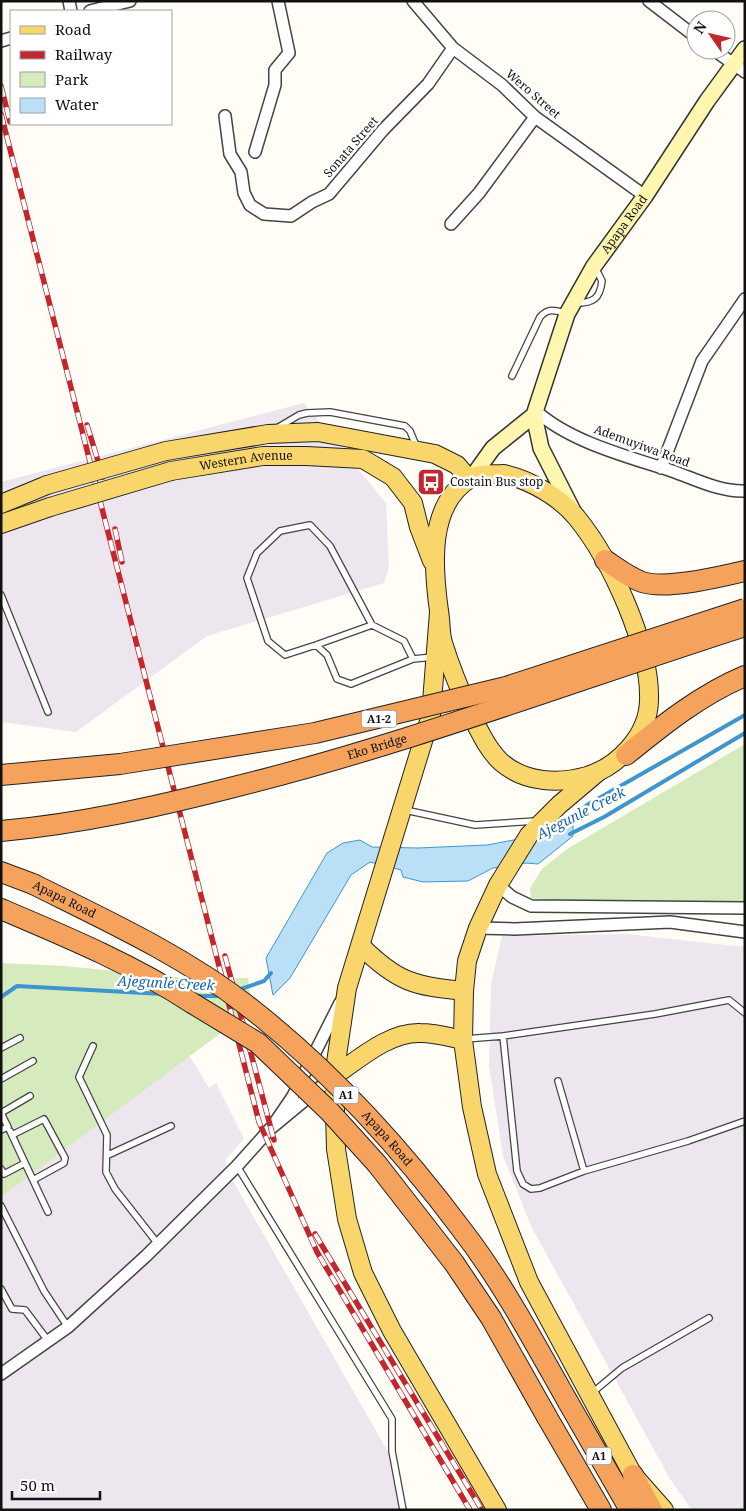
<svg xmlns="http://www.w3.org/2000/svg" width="746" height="1511" font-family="'Noto Serif',serif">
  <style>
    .industrial { fill: #eee6ef }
    .green { fill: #d5ebbd }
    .water { fill: #b9e0f7; stroke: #3f96cf }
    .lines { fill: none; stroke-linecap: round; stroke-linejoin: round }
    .stream { stroke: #3f96cf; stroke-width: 4 }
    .lane-casing { stroke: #444; stroke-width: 8 }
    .street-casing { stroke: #444; stroke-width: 14 }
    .secondary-casing { stroke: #333; stroke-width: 18 }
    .primary-casing { stroke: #222; stroke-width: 20 }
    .highway-casing { stroke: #222; stroke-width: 22 }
    .lane { stroke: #fff; stroke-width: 5.5 }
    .street { stroke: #fff; stroke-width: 11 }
    .secondary { stroke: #fff6b0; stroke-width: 15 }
    .primary { stroke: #f9d66b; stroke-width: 18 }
    .highway { stroke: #f5a25d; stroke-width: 20 }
    .rail-casing { stroke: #c4262e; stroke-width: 5.5 }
    .rail { stroke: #fff; stroke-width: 4; stroke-dasharray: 11; stroke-linecap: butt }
    .primary-bridge-casing { stroke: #222; stroke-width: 20; stroke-linecap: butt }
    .highway-bridge-casing { stroke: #222; stroke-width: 22; stroke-linecap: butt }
    .primary-bridge { stroke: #f9d66b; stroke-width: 18 }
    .highway-bridge { stroke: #f5a25d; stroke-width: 20 }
    .labels { text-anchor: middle; stroke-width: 5; stroke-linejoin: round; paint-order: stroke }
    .shield { fill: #fff; stroke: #585858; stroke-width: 1 }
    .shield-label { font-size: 11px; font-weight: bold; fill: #111 }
    .street-label { font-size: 12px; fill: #111; stroke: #fff }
    .poi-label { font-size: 12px; fill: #111; stroke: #fff; text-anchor: start }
    .water-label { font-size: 14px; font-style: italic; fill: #1768a6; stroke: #fff }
  </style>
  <rect width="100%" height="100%" fill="#fffdf5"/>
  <path class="industrial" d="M304 403 386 503 389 567 384 583 207 636 76 732 1 722V482Z
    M627 934 745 947V1510H692L670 1479 532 1228 503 1156 489 1066 491 984 502 936Z
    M169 1022 209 1088 216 1083 244 1139 225 1160 233 1181 391 1457 399 1510H1V1028Z"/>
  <path class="green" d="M745 744V906L586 903 531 898 530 888 542 869 567 849Z
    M1 963 65 966 174 977 248 978 250 994 257 1006 1 1197Z"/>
  <path class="water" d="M564 824 573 825V836L538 864 526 863 493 868 468 881 423 882 403 877 401 870 370 862 351 875 290 978 273 995 266 958 327 853 343 843 360 840 372 847 418 848 487 845 535 836Z"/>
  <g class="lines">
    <path class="stream" d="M564 827 587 805 745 715
      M570 834 604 817 745 733
      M238 990 264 981 271 973
      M197 996H222
      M1 997 17 986 163 994"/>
    <g class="lane-casing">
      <path id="lane" d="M576 303C593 303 600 299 602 281L596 269
        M512 376 540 317C548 308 554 310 565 313
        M277 428 299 415 307 413 330 412 405 426 410 431 417 448
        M1 595 48 712
        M316 645 372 625
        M413 659 404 641 372 625 330 546 310 525 280 531 257 553 247 578 268 641 285 655 316 645 327 655 337 679 351 684 413 659 433 657
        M405 810 475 825 536 821
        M503 1036 655 1014 729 1000 745 1013
        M465 1039 503 1036 517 1171 523 1184 531 1189 540 1188 584 1171 688 1141 745 1121
        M93 1046 79 1077 107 1135 106 1172 115 1189 158 1244
        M1 1048 20 1038
        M1 1079 33 1061
        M558 1081 584 1171
        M1 1130 8 1127 1 1113 30 1096
        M10 1131 25 1163
        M12 1135 44 1119 65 1158 64 1163 33 1180
        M108 1155 171 1126
        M237 1166 392 1419V1451L403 1510
        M1 1169 4 1174 25 1163 48 1212
        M1 1206 44 1291 68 1327
        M1 1289 12 1309 25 1310 49 1342
        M592 1393 622 1368 709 1318"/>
    </g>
    <g class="street-casing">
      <path id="street" d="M69 1 71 11
        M413 1 453 48 502 85 535 117 645 196
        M649 1 696 37
        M90 11 130 1
        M1 41 11 38
        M714 50 745 72
        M225 116 230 154 241 172 244 193 250 205 264 214 291 216 312 202 329 194 383 130 428 84 453 48
        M255 152 275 85V70L289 53 278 1
        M451 224 479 193 535 117
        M536 411C570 442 629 457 672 471 695 479 720 492 745 491
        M661 468 702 361 745 299
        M498 885 512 897 531 906 745 908
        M478 928 515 929 670 922 745 932
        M276 1121 293 1096 340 1003
        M1 1374 68 1327 146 1256 237 1166 270 1129 334 1076"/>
    </g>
    <g class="secondary-casing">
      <g id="secondary">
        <path d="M534 415 541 448 574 513"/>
        <path id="s1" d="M473 476 493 448 534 415 567 314 594 266 645 196 707 101 745 49"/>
      </g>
    </g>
    <g class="primary-casing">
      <g id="primary">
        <path d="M166 451 268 434 318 432 435 454 457 465 469 479"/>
        <path id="s2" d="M171 471 263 456H306L363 459 393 477 413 503 419 527 432 561"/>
        <path d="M504 474C530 480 560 497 577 518 611 560 651 646 649 701 648 735 619 766 587 776 559 784 525 783 501 762 488 750 480 732 472 717 461 693 451 669 443 643 440 633 441 621 439 611 433 568 427 504 471 478 479 473 495 475 504 474Z"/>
        <path d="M1 504 47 485"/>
        <path d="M1 524 50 507"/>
        <path d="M439 612 431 715 347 988 334 1076 336 1149 347 1219 363 1273 392 1331 497 1510"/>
        <path d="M598 772 559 805 529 835 498 885 478 928 467 961 464 991 463 1040 472 1107 487 1174 529 1282 633 1475 664 1510"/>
        <path d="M361 946C397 982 414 986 464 991"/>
        <path d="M334 1076C359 1059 389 1032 420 1033 435 1033 449 1037 463 1040"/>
      </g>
    </g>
    <g class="highway-casing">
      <path id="highway" d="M605 560C617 568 628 577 642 582 666 590 720 577 745 571
        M626 755C663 725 700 695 745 676
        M1 872 33 884
        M1 909C67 937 132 964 192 1003
        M568 1402 630 1510
        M547 1417 601 1510
        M633 1475 652 1510"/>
    </g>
    <use href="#lane" class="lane"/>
    <use href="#street" class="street"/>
    <use href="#secondary" class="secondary"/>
    <use href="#primary" class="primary"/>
    <use href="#highway" class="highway"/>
    <g class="rail-casing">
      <path id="rail" d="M1 86 10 122
        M1 114 259 1122 317 1252 470 1510
        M87 425 103 477
        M115 529 122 562
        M225 956 274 1140
        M315 1234 482 1510"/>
    </g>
    <use href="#rail" class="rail"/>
    <g class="primary-bridge-casing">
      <path id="primary-bridge" d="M47 485 166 451
        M50 507 171 471"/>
    </g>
    <g class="highway-bridge-casing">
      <g id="highway-bridge">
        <path d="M1 775 120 764 315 733 506 687 745 609"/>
        <path id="s3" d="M1 831C79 824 155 807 230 788 405 745 573 681 745 626"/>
        <path id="s4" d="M33 884C105 920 182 955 245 1004 328 1068 400 1147 462 1230 503 1283 535 1344 568 1402"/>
        <path d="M192 1003 258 1043 330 1112 377 1164 454 1263 491 1318 547 1417"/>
      </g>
    </g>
    <use href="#primary-bridge" class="primary-bridge"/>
    <use href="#highway-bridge" class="highway-bridge"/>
  </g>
  <defs>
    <g id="bus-square" transform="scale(1.4375)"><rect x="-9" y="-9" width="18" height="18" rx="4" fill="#c4262e" stroke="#fff"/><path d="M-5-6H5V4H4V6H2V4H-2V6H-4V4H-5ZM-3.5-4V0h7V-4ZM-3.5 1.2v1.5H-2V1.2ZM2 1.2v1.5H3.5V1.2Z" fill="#fff"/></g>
  </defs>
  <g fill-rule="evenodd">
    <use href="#bus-square" x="431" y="482"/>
  </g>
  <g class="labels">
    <g class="shield">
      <rect x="361.5" y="710.5" width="35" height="17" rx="4"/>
      <rect x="333.5" y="1086.5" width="25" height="17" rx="4"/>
      <rect x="586.5" y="1447.5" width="25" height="17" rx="4"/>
    </g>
    <g class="shield-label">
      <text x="379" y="723">A1-2</text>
      <text x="346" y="1099">A1</text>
      <text x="599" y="1460">A1</text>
    </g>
    <g class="street-label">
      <text transform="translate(533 94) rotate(41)" y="4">Wero Street</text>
      <text transform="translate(351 147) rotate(-49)" y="4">Sonata Street</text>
      <text dy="4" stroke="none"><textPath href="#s1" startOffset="300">Apapa Road</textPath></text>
      <text transform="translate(642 446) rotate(20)" y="4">Ademuyiwa Road</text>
      <text dy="4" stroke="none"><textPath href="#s2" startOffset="76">Western Avenue</textPath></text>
      <text dy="4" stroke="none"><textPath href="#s3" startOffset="386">Eko Bridge</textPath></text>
      <text dy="4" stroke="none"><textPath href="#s4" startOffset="35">Apapa Road</textPath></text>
      <text dy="4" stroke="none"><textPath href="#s4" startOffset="440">Apapa Road</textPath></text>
    </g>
    <g class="poi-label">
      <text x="450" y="486">Costain Bus stop</text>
    </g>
    <g class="water-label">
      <text transform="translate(581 813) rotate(-27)" y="5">Ajegunle Creek</text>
      <text transform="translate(166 983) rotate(3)" y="5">Ajegunle Creek</text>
    </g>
  </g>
  <rect width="746" height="1511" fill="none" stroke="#111111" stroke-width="5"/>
  <rect x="10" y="10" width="162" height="115" fill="#ffffff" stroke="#a0a0a0"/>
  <rect x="20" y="26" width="25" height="8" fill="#f9d66b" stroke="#a0a0a0"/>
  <text x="55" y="35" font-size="15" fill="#111111">Road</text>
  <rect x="20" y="51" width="25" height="8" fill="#c4262e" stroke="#a0a0a0"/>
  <text x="55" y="60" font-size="15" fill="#111111">Railway</text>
  <rect x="20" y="72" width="25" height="15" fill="#d5ebbd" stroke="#a0a0a0"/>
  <text x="55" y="85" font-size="15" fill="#111111">Park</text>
  <rect x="20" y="98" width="25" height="15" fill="#b9e0f7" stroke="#a0a0a0"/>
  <text x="55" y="110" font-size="15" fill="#111111">Water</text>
  <g transform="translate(711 35) rotate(304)"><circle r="24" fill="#ffffff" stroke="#a0a0a0"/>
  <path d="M0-4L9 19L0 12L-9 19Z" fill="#c4262e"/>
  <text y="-8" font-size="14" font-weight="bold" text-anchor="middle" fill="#111111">N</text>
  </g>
  <path d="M12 1491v8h88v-8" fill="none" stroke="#111111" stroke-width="2.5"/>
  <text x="20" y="1491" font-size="15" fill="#111111" stroke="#ffffff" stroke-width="4" paint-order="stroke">50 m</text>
</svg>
